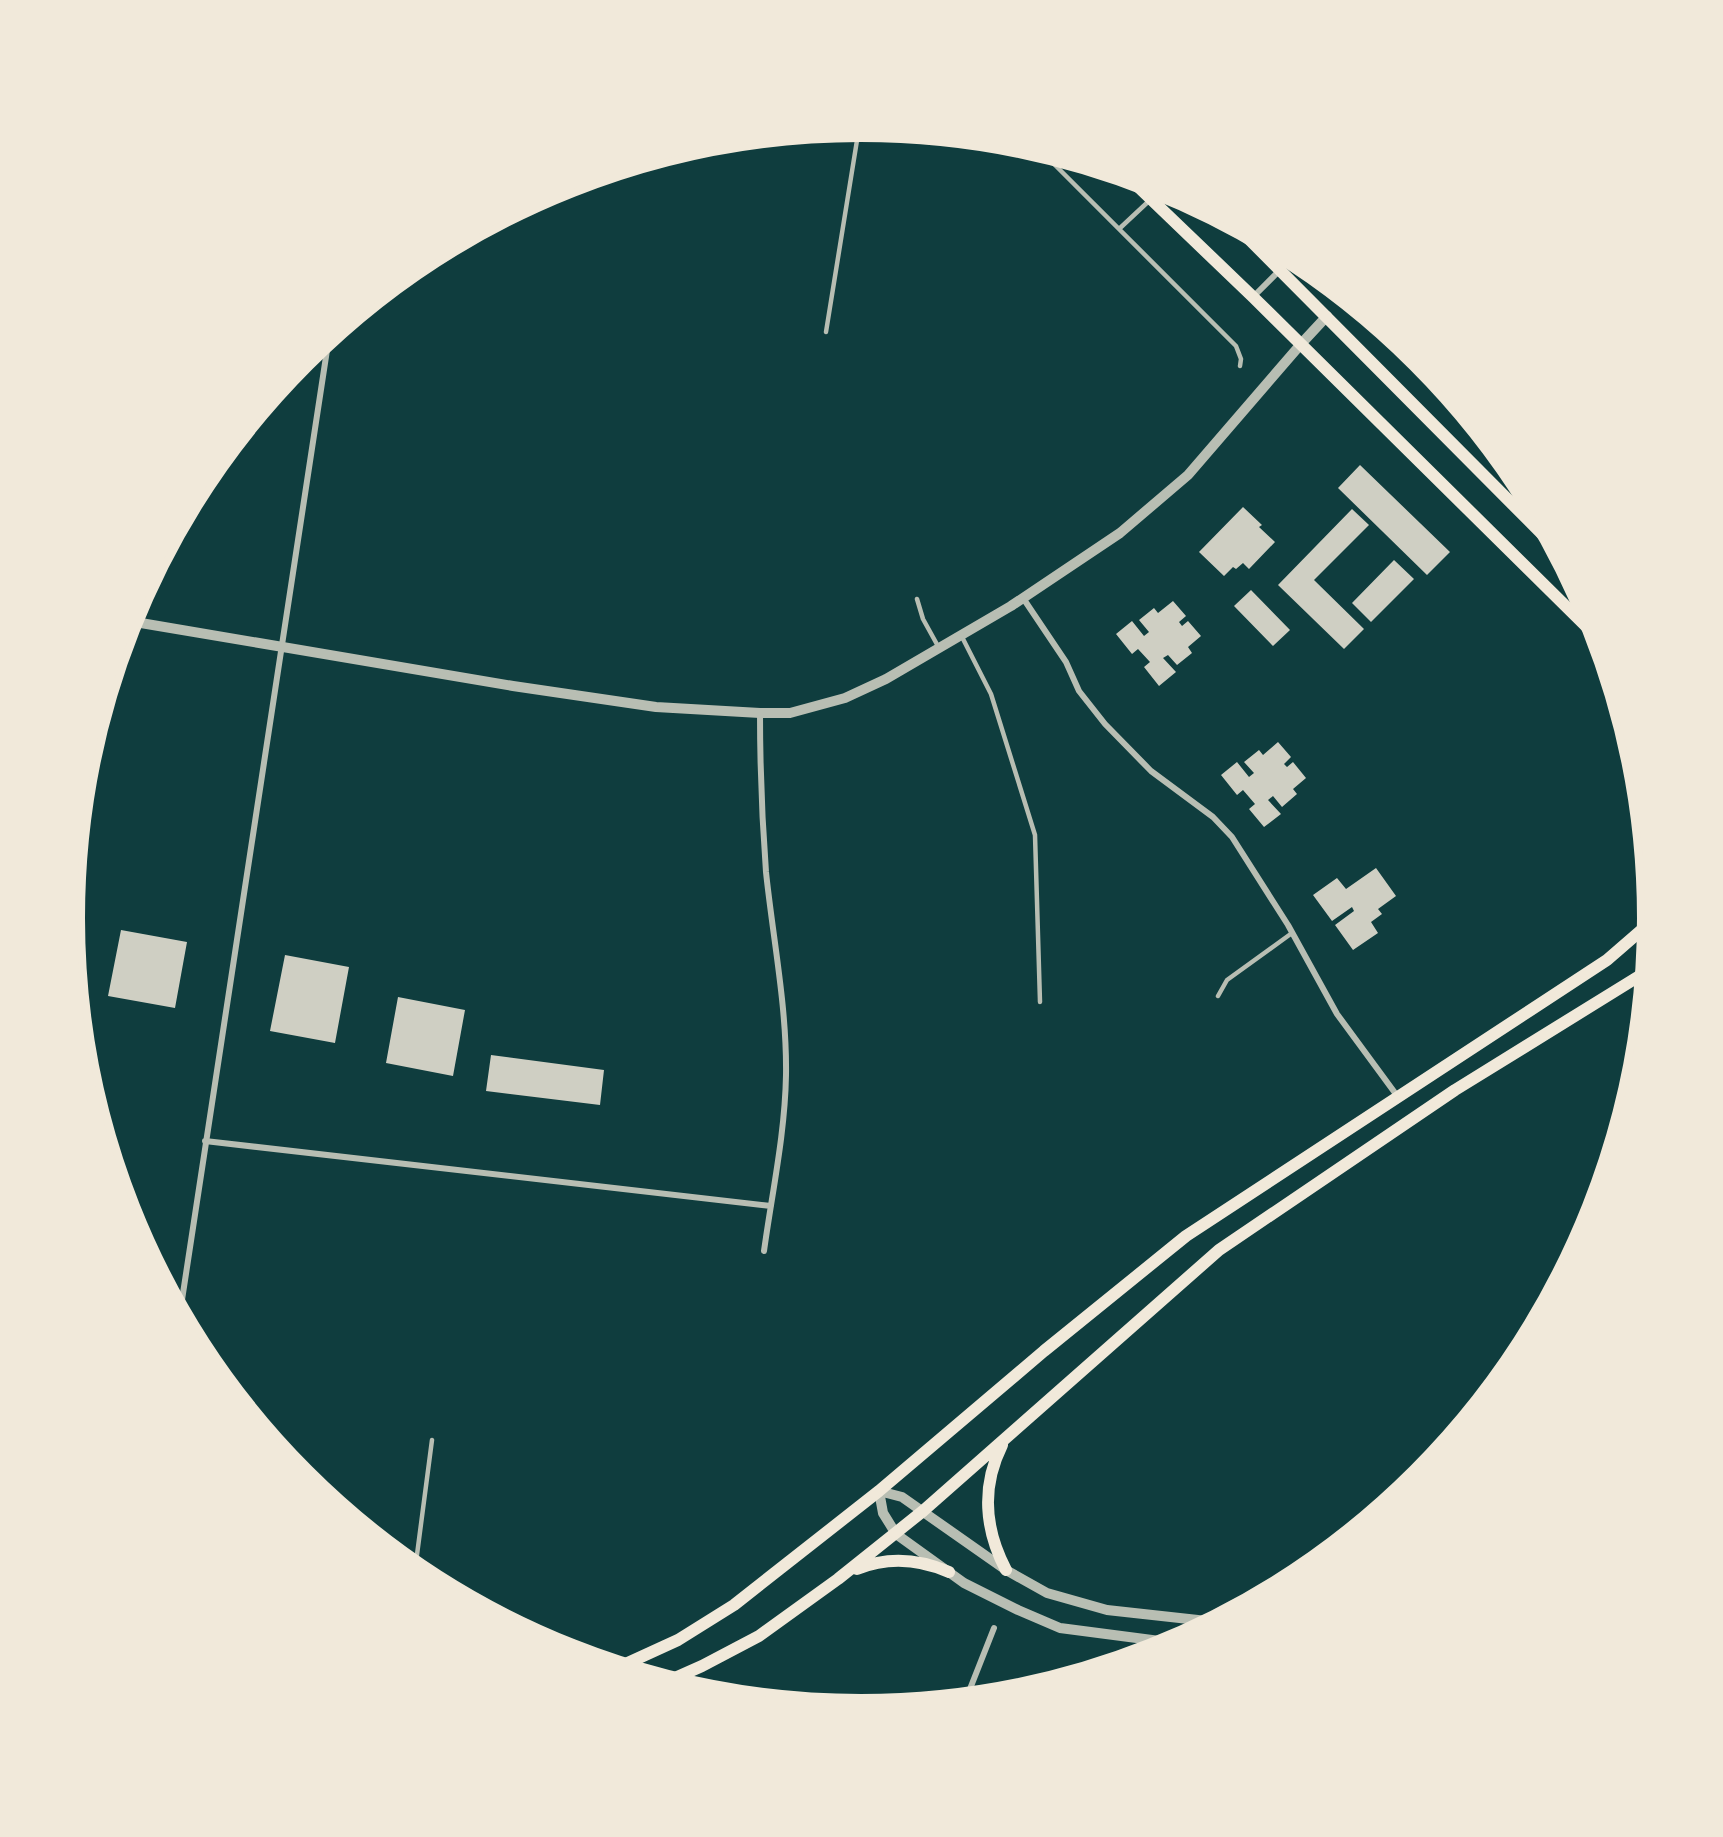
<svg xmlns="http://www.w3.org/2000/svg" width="1723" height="1837" font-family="'Space Grotesk',sans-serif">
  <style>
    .building { fill: #cfcfc3 }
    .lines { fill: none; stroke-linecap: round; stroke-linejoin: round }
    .service { stroke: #b8beb3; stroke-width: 4.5 }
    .minor { stroke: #b8beb3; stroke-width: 6 }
    .tertiary { stroke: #b8beb3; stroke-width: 10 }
    .secondary { stroke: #f1e9da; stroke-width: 12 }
    .rim { fill: none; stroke: #f1e9da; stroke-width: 8 }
  </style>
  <rect width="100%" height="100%" fill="#0f3d3e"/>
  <path class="building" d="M1360 465 1450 552 1427 575 1338 488Z
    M1243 507 1262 525 1259 527 1275 542 1249 569 1243 563 1236 569 1233 567 1224 576 1199 552Z
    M1352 509 1369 525 1314 580 1364 629 1344 649 1278 585Z
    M1394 560 1414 579 1371 622 1352 603Z
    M1251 590 1290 630 1273 646 1234 606Z
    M1173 601 1186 616 1179 622 1182 626 1188 621 1201 636 1188 647 1192 653 1177 665 1168 655 1163 658 1176 672 1159 686 1144 667 1150 662 1138 649 1132 654 1116 634 1132 621 1144 636 1149 632 1139 620 1154 608 1158 613Z
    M1278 742 1291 757 1284 764 1287 767 1293 762 1306 778 1293 789 1297 794 1282 807 1273 796 1268 800 1281 814 1264 827 1249 809 1255 804 1243 790 1237 795 1221 775 1237 762 1249 777 1254 773 1244 762 1259 750 1263 755Z
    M1376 868 1396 896 1378 909 1382 914 1371 922 1378 933 1353 950 1335 925 1354 911 1352 907 1332 921 1313 895 1337 878 1346 889Z
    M121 930 187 942 175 1008 108 996Z
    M285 955 349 967 335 1043 270 1031Z
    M398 997 465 1010 453 1076 386 1063Z
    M491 1055 604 1070 600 1105 486 1091Z"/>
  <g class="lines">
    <path class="service" d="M1040 150 1236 346 1241 359 1240 366
      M1119 229 1150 200
      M826 332 859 128
      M917 599 923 619 939 648
      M961 635 991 694 1035 835 1040 1002
      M1218 996 1227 980 1292 933
      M415 1570 432 1440"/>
    <path class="minor" d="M1253 297 1293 257
      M1023 598 1066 662 1079 691 1105 724 1151 771 1213 817 1232 837 1288 925 1337 1014 1398 1097
      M760 713C760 765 762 819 766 872 773 939 787 1007 786 1075 785 1134 772 1193 764 1251
      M205 1141 771 1206
      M180 1313 329 337
      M966 1699 994 1628"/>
    <path class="tertiary" d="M129 621 513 686 656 707 760 713H790L845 698 886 679 1011 606 1120 533 1188 475 1301 344 1327 316
      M1175 1643 1060 1628 1018 1610 964 1583 896 1534 883 1513 879 1491 902 1497 1006 1570 1047 1593 1107 1610 1216 1622"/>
    <path class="secondary" d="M1128 177 1253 297 1599 639
      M1237 227 1555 547
      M1002 1445C981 1487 985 1530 1006 1570
      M857 1569C889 1556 919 1559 949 1572
      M619 1667 678 1640 734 1605 879 1491 1044 1351 1186 1236 1607 960 1652 921
      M666 1682 702 1666 759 1636 838 1579 923 1511 1219 1250 1455 1090 1641 975 1647 970"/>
  </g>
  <path d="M0 0H1723V1837H0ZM81 918a780 780 0 1 1 1560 0a780 780 0 1 1-1560 0Z" fill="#f1e9da" fill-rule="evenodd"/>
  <path class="rim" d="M81 918a780 780 0 1 1 1560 0a780 780 0 1 1-1560 0Z"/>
</svg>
